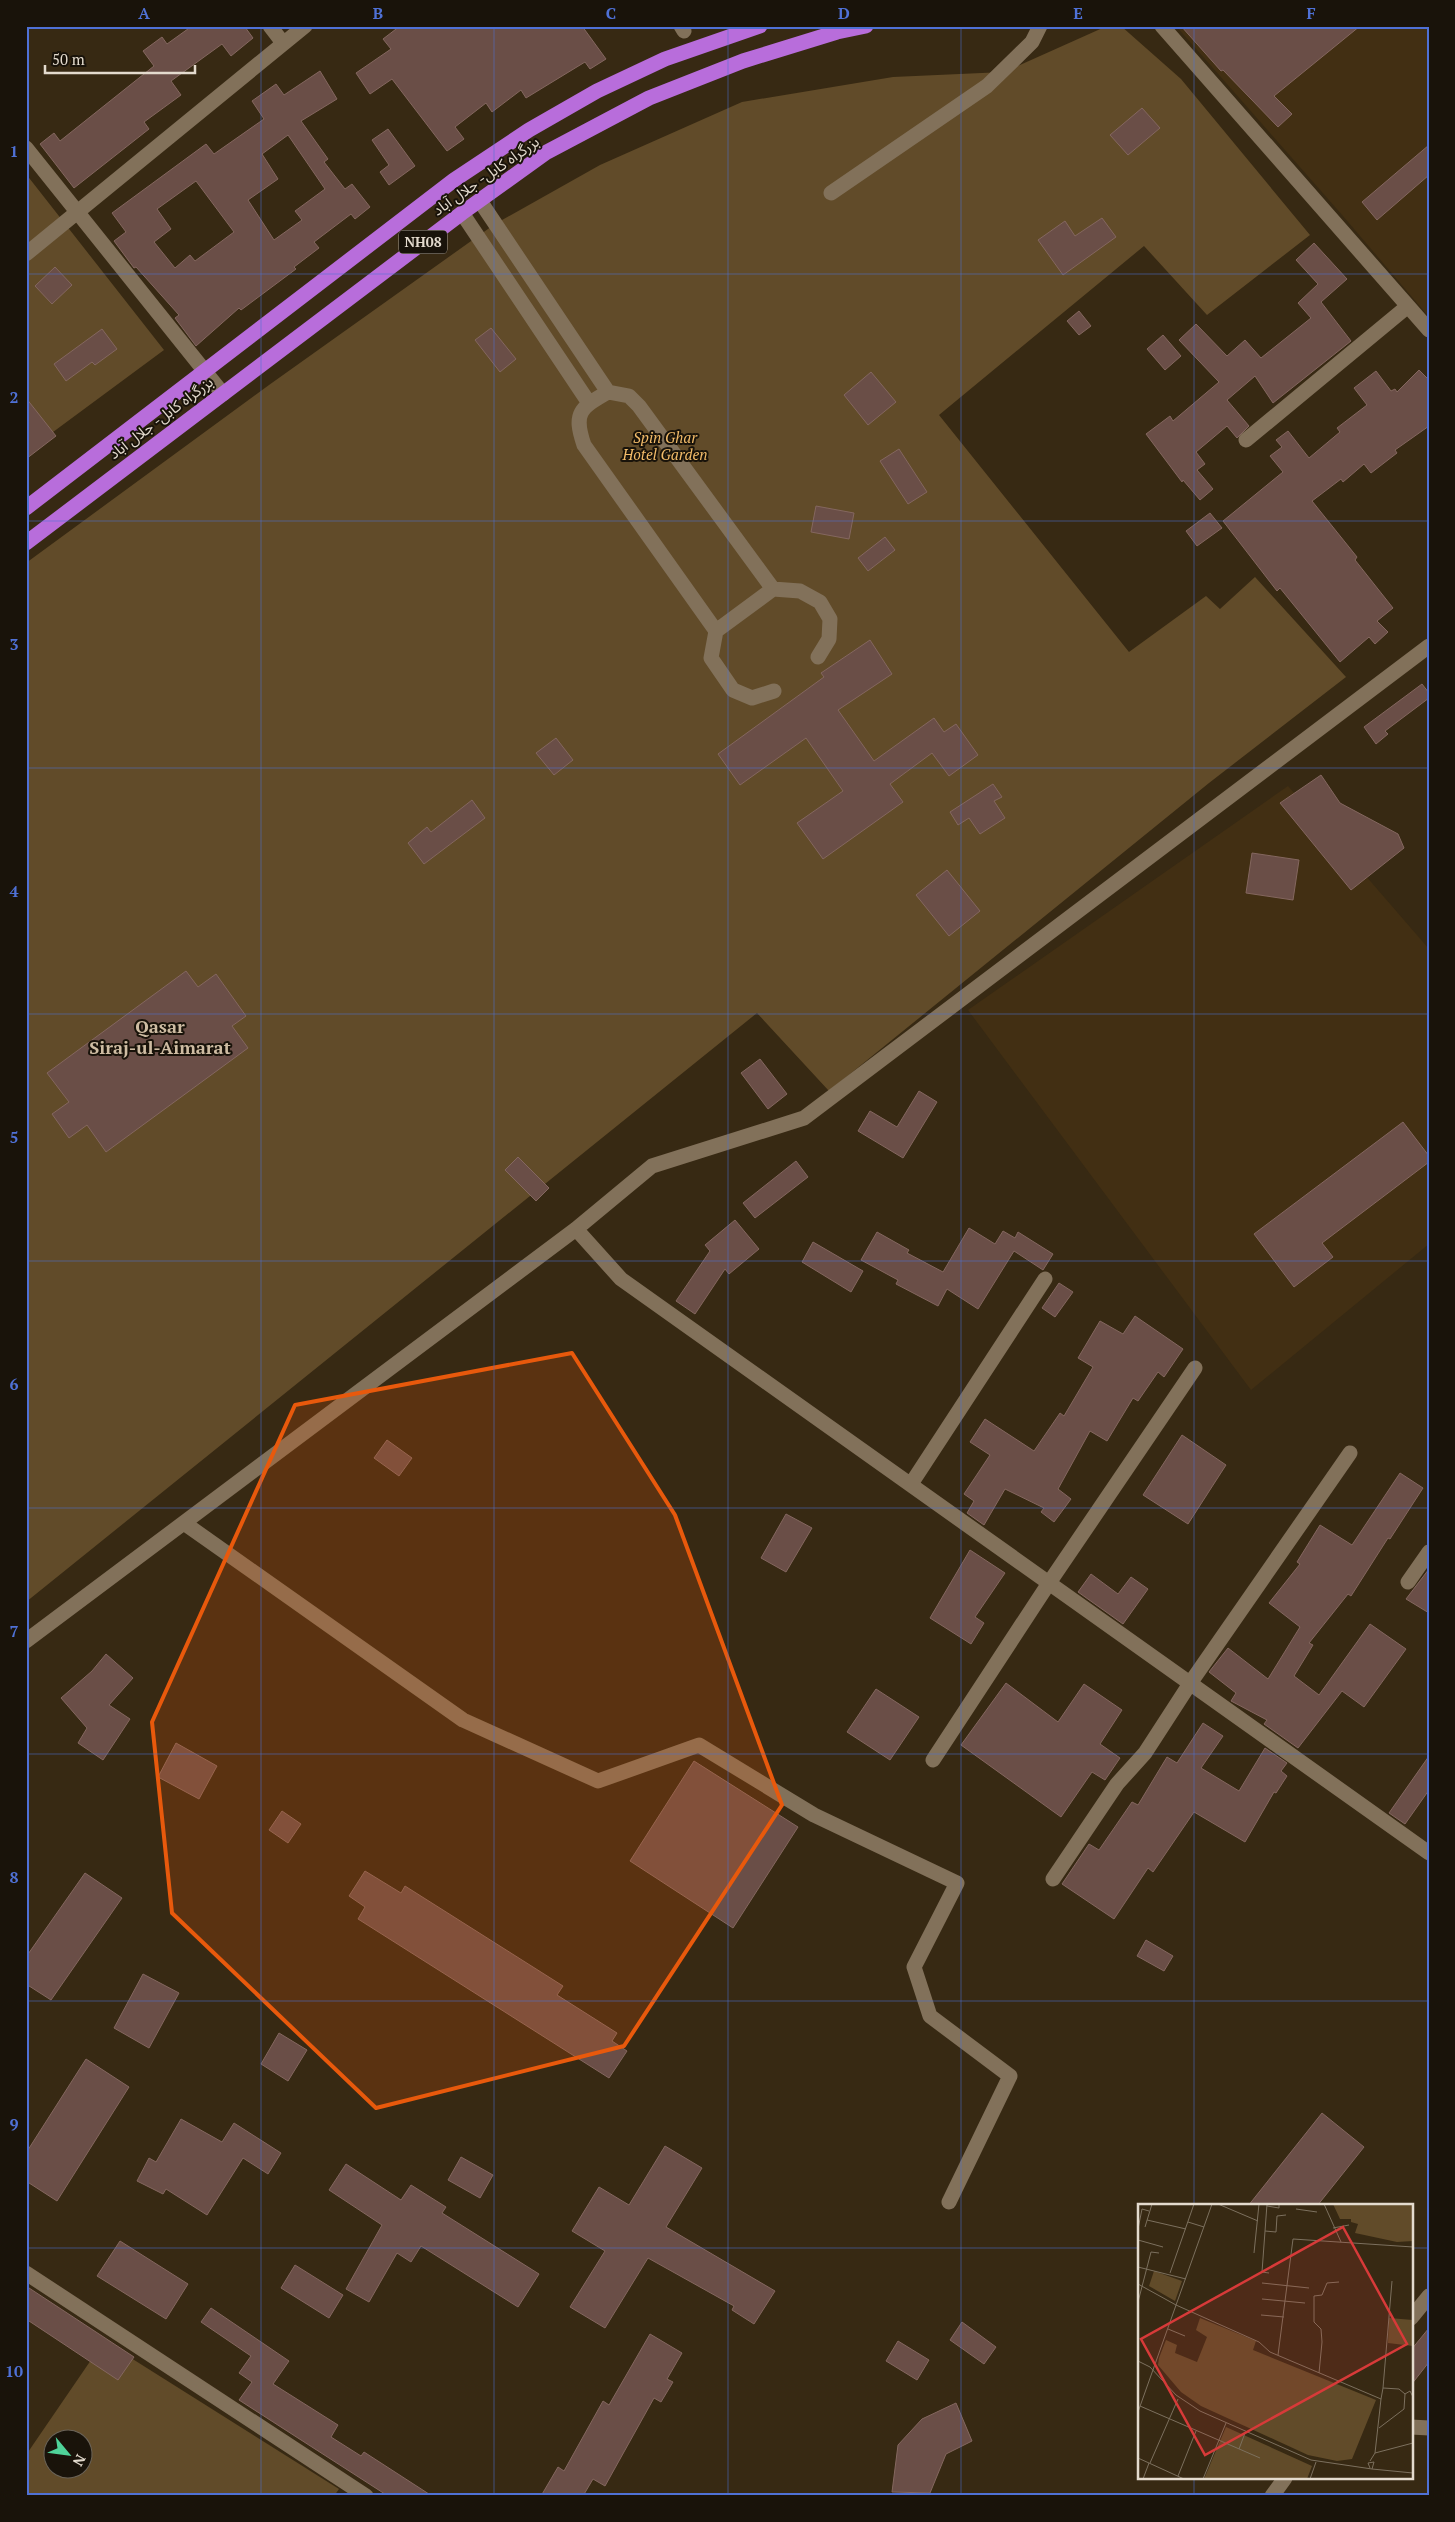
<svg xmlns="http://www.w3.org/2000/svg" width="1455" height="2522" font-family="'PT Serif','Noto Sans Arabic',serif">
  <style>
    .built { fill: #422f13 }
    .green { fill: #614b29; fill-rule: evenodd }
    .building { fill: #6a4e47; stroke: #84675f; fill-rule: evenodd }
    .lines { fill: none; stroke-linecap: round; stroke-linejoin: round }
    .minor { stroke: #82715a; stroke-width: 15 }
    .highway { stroke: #b86ddb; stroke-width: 15 }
    .marked { fill: #e8590c; fill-opacity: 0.2; stroke: #e8590c; stroke-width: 4; stroke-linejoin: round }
    .grid { fill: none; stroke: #4f71d6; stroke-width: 1; stroke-opacity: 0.55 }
    .labels { text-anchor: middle; stroke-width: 4; stroke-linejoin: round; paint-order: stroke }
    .shield { fill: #19130a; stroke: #a79f93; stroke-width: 1 }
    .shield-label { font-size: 14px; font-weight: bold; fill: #e4dbce }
    .street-label { font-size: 15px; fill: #e4dbce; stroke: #19130a }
    .park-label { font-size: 15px; font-style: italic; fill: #f2bb69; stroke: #19130a }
    .quarter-label { font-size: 18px; font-weight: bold; fill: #cfbda3; stroke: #19130a }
    .inset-road { fill: none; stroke: #7c705e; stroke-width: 1 }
    .view { fill: #d73a39; fill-opacity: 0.15; stroke: #d73a39; stroke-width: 2.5 }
    .inset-edge { fill: none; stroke: #e4dbce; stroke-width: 2.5 }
    .neatline { fill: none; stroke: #4f71d6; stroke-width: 2 }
    .grid-label { font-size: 16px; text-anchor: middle; font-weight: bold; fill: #4f71d6 }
  </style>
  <rect width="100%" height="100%" fill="#372913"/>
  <path class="built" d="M1176 26H1429V317L1343 216Z
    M1288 786 1429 949V1244L1251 1390 968 1010Z"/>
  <path class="green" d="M1107 26H1121L1181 79 1310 235 1207 315 1144 246 939 415 1129 652 1206 596 1220 609 1255 577 1346 677 1209 783 829 1091 757 1013 26 1602V563L269 385 495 224 600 165 742 102 893 77 1004 72Z
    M26 174 164 350 26 452Z
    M104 2341 339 2489 334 2496H26V2455ZM52 2440H82V2470H52Z"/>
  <path class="building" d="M192 26H246L245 27 253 38 231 56 222 44 171 81 181 95 144 122 149 129 74 188 40 144 54 133 60 141 154 66 143 51 162 37 167 44Z
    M400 26H582L606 59 590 69 585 62 526 98 521 90 492 112 486 103 455 127 464 139 447 151 392 79 370 94 356 73 391 49 383 39Z
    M1181 26H1360L1274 96 1292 114 1278 127 1223 70 1221 71Z
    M320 71 337 99 301 121 328 159 324 162 345 189 352 184 370 207 355 219 351 214 314 242 319 248 294 267 296 269 241 310 239 308 196 346 175 318 179 315 136 267 134 268 114 241 126 232 112 213 206 144 214 154 264 119 252 101 276 84 284 95ZM288 135 325 189 295 211 302 220 274 240 248 200 278 179 262 154ZM196 181 234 232 195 261 190 255 175 268 154 242 171 229 157 209Z
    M1142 108 1160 128 1128 155 1110 135Z
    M388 129 415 166 389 185 380 172 389 165 372 140Z
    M1429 145V175L1377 220 1362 202Z
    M1102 218 1116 237 1063 275 1038 240 1065 221 1075 236Z
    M1314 243 1347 279 1321 302 1351 341 1273 403 1255 376 1227 400 1249 426 1237 438 1227 426 1196 452 1205 464 1197 470 1213 489 1200 500 1183 480 1182 482 1146 434 1170 416 1173 421 1219 382 1179 340 1196 324 1227 356 1245 340 1261 358 1311 318 1298 303 1318 284 1296 260Z
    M55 267 72 285 52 304 35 286Z
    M1079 311 1091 326 1079 335 1067 321Z
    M491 328 516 359 500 372 475 340Z
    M102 329 117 349 95 365 92 362 66 381 54 364Z
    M1163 335 1181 356 1165 370 1147 349Z
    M1419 370 1429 380V426L1395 450 1397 453 1371 473 1364 464 1343 482 1341 479 1312 501 1357 557 1355 560 1393 608 1377 621 1388 632 1375 644 1369 637 1340 662 1280 588 1277 591 1223 521 1283 472 1270 456 1282 447 1276 440 1288 431 1309 458 1340 432 1337 428 1367 405 1354 388 1376 371 1391 391 1395 389 1397 392Z
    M871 372 896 402 868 425 844 395Z
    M26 398 56 436 26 459Z
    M899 449 927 492 908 504 880 461Z
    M816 506 854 513 849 539 811 532Z
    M1210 513 1222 528 1197 546 1186 531Z
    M885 537 895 550 868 571 858 558Z
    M870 640 892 674 838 710 874 761 934 718 944 732 956 724 978 755 949 776 932 753 890 784 903 802 823 859 797 823 843 791 806 738 740 785 718 754 824 677 821 673Z
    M1422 684 1429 693V698L1385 731 1388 734 1376 744 1364 727Z
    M556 738 573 760 554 775 536 753Z
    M1321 775 1340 803 1398 834 1404 848 1351 890 1280 803Z
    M993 784 1002 797 994 801 1005 818 980 834 969 818 958 825 950 812Z
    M472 800 485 818 424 864 408 843 427 827 431 832Z
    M1252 853 1299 860 1293 900 1246 893Z
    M947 870 980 911 949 936 916 895Z
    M186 971 198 987 216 974 246 1016 232 1026 248 1048 106 1152 87 1125 69 1138 52 1114 69 1102 47 1073Z
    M760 1059 787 1094 768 1109 741 1073Z
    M919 1091 937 1102 903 1158 858 1131 870 1111 897 1127Z
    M1403 1122 1429 1156V1162L1322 1243 1333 1257 1294 1287 1254 1234Z
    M518 1157 549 1188 536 1201 505 1170Z
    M796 1161 808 1177 755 1218 743 1203Z
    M735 1220 759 1249 729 1274 725 1269 695 1314 676 1301 710 1251 705 1245Z
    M969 1228 995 1244 1003 1231 1015 1238 1018 1232 1053 1254 1043 1270 1014 1251 978 1309 947 1289 938 1306 896 1284 898 1280 861 1260 877 1232 909 1250 907 1253 943 1272Z
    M813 1242 863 1271 851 1292 802 1262Z
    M1059 1283 1073 1292 1055 1317 1042 1308Z
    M1135 1316 1183 1349 1164 1377 1158 1372 1138 1401 1133 1398 1107 1441 1090 1431 1058 1489 1071 1499 1054 1522 1041 1512 1044 1508 1005 1489 984 1525 967 1513 974 1501 964 1494 990 1455 970 1442 985 1419 1034 1451 1060 1413 1064 1416 1093 1367 1078 1358 1100 1321 1123 1334Z
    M1182 1435 1226 1465 1188 1524 1143 1495Z
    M387 1440 412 1458 399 1476 374 1458Z
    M1400 1473 1423 1488 1390 1539 1388 1538 1351 1596 1348 1594 1309 1643 1313 1645 1294 1676 1319 1695 1370 1624 1406 1649 1364 1707 1342 1691 1298 1748 1264 1724 1267 1720 1231 1701 1236 1693 1209 1672 1228 1648 1268 1679 1300 1627 1269 1603 1300 1564 1297 1562 1320 1525 1352 1545Z
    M786 1514 812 1528 786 1572 761 1558Z
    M970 1550 1005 1573 975 1617 984 1623 971 1644 930 1618Z
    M1429 1569V1613L1406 1599Z
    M1091 1574 1118 1594 1131 1577 1148 1589 1123 1624 1078 1592Z
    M106 1654 133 1678 109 1705 130 1719 103 1760 78 1743 87 1728 61 1698 92 1671Z
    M1006 1683 1058 1722 1084 1684 1122 1710 1100 1744 1120 1758 1105 1780 1092 1772 1061 1817 961 1745Z
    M876 1689 919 1717 890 1760 847 1732Z
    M1203 1723 1223 1736 1201 1768 1239 1791 1265 1748 1287 1763 1281 1771 1287 1776 1276 1793 1274 1792 1245 1842 1194 1812 1153 1872 1148 1868 1114 1919 1062 1884 1089 1844 1099 1850 1132 1802 1138 1805 1167 1757 1177 1763Z
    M176 1743 217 1766 199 1799 158 1777Z
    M1429 1756V1790L1405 1824 1389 1813Z
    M694 1761 798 1827 733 1928 630 1861Z
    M282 1811 301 1824 288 1843 269 1830Z
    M365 1871 401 1893 405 1886 563 1986 557 1995 617 2033 612 2041 627 2051 609 2078 358 1919 365 1907 349 1896Z
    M85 1873 122 1898 51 2000 26 1984V1957Z
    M1146 1940 1173 1956 1164 1971 1137 1956Z
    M143 1974 179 1993 149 2048 114 2028Z
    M279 2033 307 2050 288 2081 261 2064Z
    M86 2059 129 2087 57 2201 26 2181V2153Z
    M1322 2113 1364 2147 1317 2206H1248Z
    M181 2119 222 2142 234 2123 281 2153 268 2174 243 2158 207 2215 166 2189 163 2194 137 2181 149 2158 156 2162Z
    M665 2146 702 2168 666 2227 775 2291 754 2324 732 2310 734 2306 648 2258 605 2328 570 2307 605 2251 572 2231 599 2187 629 2205Z
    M461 2157 493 2175 480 2198 448 2180Z
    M346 2164 401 2200 411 2185 446 2207 442 2213 539 2274 518 2307 421 2246 411 2262 397 2253 369 2302 346 2289 382 2225 329 2190Z
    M120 2241 188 2284 166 2319 97 2276Z
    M295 2265 343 2295 329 2318 281 2288Z
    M26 2286 134 2357 118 2380 26 2319Z
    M211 2308 289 2361 273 2384 338 2425 331 2437 361 2456 364 2452 432 2496H388L239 2400 252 2382 239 2373 251 2356 201 2322Z
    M962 2322 996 2347 984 2364 950 2340Z
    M1429 2328V2362L1411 2385V2350Z
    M650 2334 682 2353 667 2379 673 2382 661 2402 654 2398 605 2486 593 2479 583 2496H541L558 2467 564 2471 603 2401 609 2405Z
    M898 2341 929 2360 917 2380 886 2361Z
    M956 2403 972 2441 946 2454 930 2493 892 2492 898 2445 922 2419Z"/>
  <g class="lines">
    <path class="minor" d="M270 26 283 43
      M681 26 684 31
      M1162 26 1429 330
      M26 148 223 394
      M831 193 987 86 1032 42 1040 26
      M480 201 608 392
      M462 213 589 403
      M26 254 305 26
      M1246 440 1408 306
      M716 631 584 445C573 413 580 408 608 392L629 396 639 406 773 589
      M774 691 752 698 733 690 711 658 716 631 773 589 800 591 820 602 830 619 829 639 818 657
      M576 1229 621 1279 1429 1853
      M911 1484 1045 1279
      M184 1523 463 1720 598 1781 699 1745 814 1815 957 1883 914 1967 930 2016 1010 2076 949 2202
      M1408 1582 1429 1552
      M26 1641 576 1229 652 1166 804 1118 1429 646
      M933 1760 1049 1583 1195 1368
      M1053 1879 1117 1784 1145 1753 1191 1682 1350 1453
      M26 2273 366 2496
      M1411 2318 1429 2296
      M1411 2427 1429 2428
      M1272 2496 1285 2478"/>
    <path class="highway" d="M26 508 454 180 529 130 597 91 665 59 760 26
      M26 543 462 213 547 152 649 98 743 61 837 32 866 26"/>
  </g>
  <path class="marked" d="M572 1353 675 1515 782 1805 624 2046 376 2108 172 1913 152 1722 295 1405Z"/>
  <path class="grid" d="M261 26V2496M494 26V2496M728 26V2496M961 26V2496M1194 26V2206M26 274H1429M26 521H1429M26 768H1429M26 1014H1429M26 1261H1429M26 1508H1429M26 1754H1429M26 2001H1429M26 2248H1139M1411 2248H1429M1194 2478V2496"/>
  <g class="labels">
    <rect class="shield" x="399" y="230.5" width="48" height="23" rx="4"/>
    <g class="shield-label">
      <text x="423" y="247">NH08</text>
    </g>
    <g class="street-label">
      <text transform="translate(486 176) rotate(-35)" y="5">بزرگراه کابل- جلال آباد</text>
      <text transform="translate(161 418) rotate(-37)" y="5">بزرگراه کابل- جلال آباد</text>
    </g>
    <g class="park-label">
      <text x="665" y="443">Spin Ghar<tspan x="665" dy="17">Hotel Garden</tspan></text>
    </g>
    <g class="quarter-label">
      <text x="160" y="1033">Qasar<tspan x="160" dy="21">Siraj-ul-Aimarat</tspan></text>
    </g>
  </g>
  <g transform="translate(1138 2204)">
    <rect width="275" height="275" fill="#372913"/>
    <path d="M195 0H275V37L259 38 217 29 220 20 213 18V15H202ZM16 67 44 77 37 97 11 82ZM62 114 118 137 115 146 238 196 214 255 199 257 170 251 63 202 43 188 20 161 21 154 28 136 39 141 37 149 59 158 69 133 58 126ZM251 114 275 116V142L250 139ZM88 223 174 262 169 275H66Z" fill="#614b29"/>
    <path class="inset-road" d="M80 0 120 17M129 0 124 68 131 69M186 0 203 38M129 2 141 4V0M158 5 179 8M9 16 48 25M50 18 66 23M7 23 14 0M195 24 211 21M0 25 4 5 11 7M127 27 138 28 139 12 148 11M0 36 25 43M116 49 121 0M0 63 48 75M32 69 56 0M124 79 171 84M0 80 38 101 121 138 132 148 243 195 237 249M124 95 167 99M0 98 13 48 21 49M123 111 146 113M30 125 47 132M140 151 155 35 275 43M0 157 12 163 38 191 62 207 173 256 234 265 236 258 230 259 232 264M181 169 184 138 183 125 176 118V92L184 91 189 79 201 78M245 184 254 77M243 195 245 184 261 185 267 190 272 187 275 193M2 202 122 254M0 208 74 0M241 224 266 205 267 190M101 245 107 229M0 254 46 275M232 257 237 249 275 239M12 259 40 195M234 265 275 269M40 272 58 227M5 275 11 259M65 275 88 219M172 275 178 258"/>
    <path class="view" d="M205 23 269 140 67 251 3 135Z"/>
    <rect width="275" height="275" class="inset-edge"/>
  </g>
  <rect width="1455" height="2522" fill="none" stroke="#19130a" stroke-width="55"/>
  <g transform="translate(68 2454) rotate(119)"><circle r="24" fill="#19130a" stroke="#6a6358"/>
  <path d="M0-4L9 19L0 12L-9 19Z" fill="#4fd399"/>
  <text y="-8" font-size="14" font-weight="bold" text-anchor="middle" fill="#e4dbce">N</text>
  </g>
  <path d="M45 65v8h150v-8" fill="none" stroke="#e4dbce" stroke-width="2.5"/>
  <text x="52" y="65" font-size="15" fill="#e4dbce" stroke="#19130a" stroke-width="4" paint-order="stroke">50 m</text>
  <rect x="28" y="28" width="1400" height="2466" class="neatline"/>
  <g class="grid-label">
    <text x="144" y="19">A</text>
    <text x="378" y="19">B</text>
    <text x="611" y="19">C</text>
    <text x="844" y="19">D</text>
    <text x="1078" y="19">E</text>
    <text x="1311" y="19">F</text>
    <text x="14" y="157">1</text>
    <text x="14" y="403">2</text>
    <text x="14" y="650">3</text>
    <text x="14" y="897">4</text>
    <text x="14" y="1143">5</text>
    <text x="14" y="1390">6</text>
    <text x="14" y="1637">7</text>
    <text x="14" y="1883">8</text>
    <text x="14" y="2130">9</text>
    <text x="14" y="2377">10</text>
  </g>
</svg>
